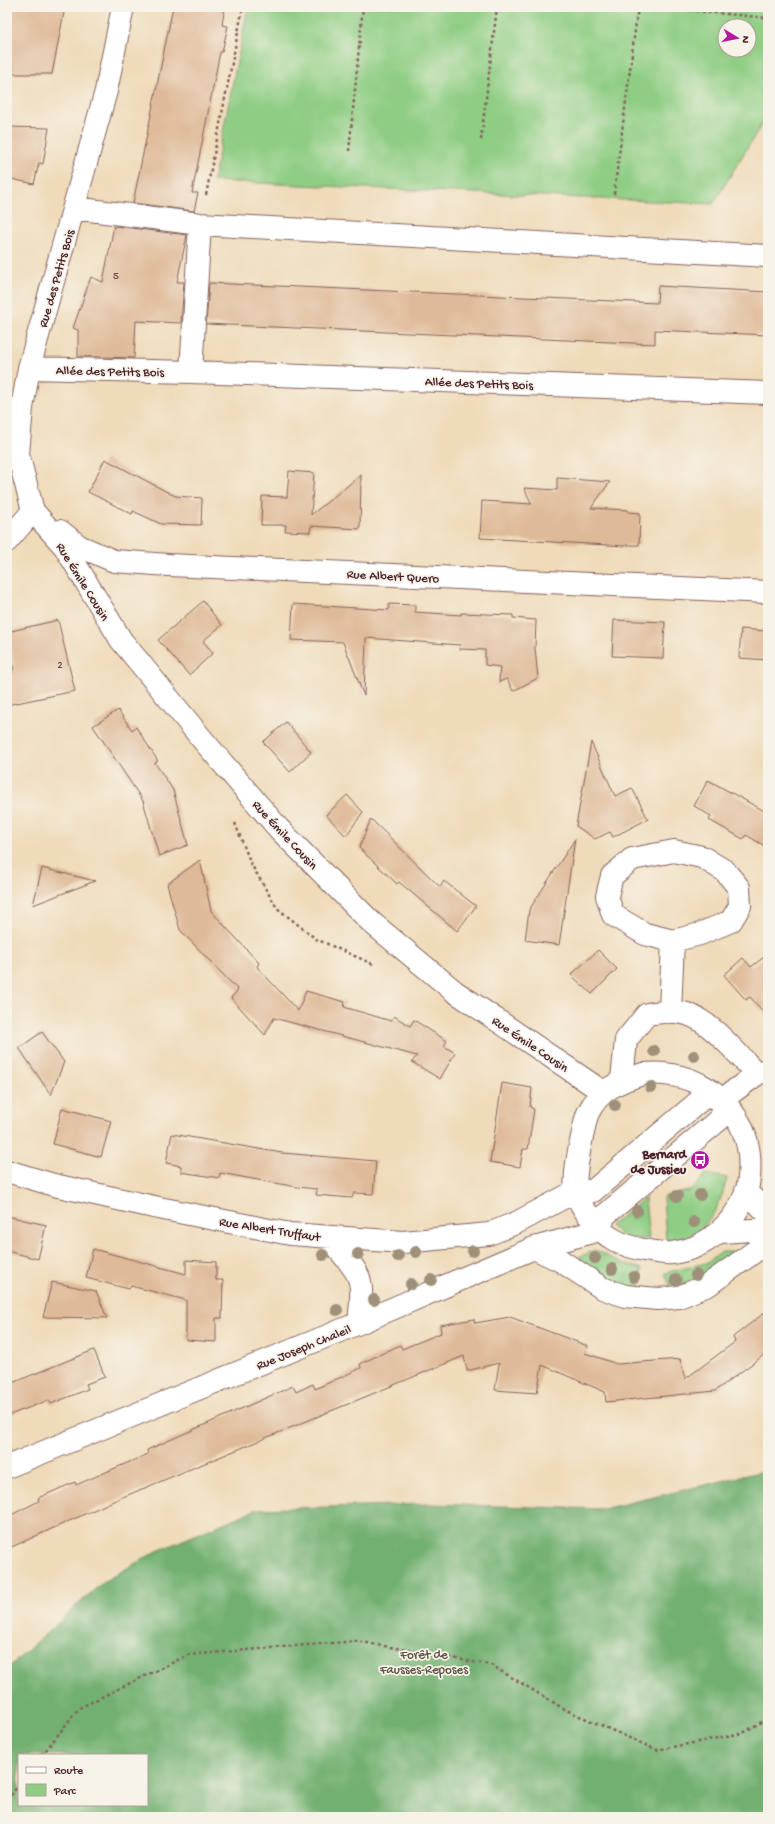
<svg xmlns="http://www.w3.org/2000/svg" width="775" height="1824" font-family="'Gochi Hand',sans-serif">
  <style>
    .green { fill: #8ecd83; stroke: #6c7657; fill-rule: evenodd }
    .forest { fill: #72b071; stroke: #5e684e; fill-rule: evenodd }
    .building { fill: #dfba98 }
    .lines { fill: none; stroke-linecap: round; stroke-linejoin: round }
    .minor-casing { stroke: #84615d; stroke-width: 24 }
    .path { stroke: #84615d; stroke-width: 2.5; stroke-dasharray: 3 3; stroke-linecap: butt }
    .minor { stroke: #fff; stroke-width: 22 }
    .tree { fill: #9f907a }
    .labels { text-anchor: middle; stroke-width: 3.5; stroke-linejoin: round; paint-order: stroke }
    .number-label { font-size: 11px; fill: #6f4646 }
    .street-label { font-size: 13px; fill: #4a1f2b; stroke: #f7f3e8 }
    .poi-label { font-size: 13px; font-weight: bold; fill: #4a1f2b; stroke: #f7f3e8; text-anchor: end }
    .park-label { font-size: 13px; fill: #5e5345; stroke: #f7f3e8 }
  </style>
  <rect width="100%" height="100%" fill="#f7f3e8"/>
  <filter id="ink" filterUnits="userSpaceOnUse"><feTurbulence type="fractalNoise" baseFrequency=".025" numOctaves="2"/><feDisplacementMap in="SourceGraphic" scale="8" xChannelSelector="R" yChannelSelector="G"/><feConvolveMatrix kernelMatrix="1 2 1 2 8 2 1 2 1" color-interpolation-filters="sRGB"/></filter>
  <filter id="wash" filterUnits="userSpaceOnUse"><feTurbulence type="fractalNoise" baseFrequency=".012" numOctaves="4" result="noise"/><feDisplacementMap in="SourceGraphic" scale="16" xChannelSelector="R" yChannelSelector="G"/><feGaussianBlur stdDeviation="0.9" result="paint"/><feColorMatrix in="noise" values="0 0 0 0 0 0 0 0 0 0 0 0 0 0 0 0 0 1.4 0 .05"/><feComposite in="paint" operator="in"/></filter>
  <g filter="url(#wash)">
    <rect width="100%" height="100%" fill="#efdbba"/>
    <path class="green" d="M248 7H768V114L713 204 213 181ZM725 26H749V50H725Z
      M706 1174 727 1178C722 1200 712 1224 691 1235 685 1239 673 1239 666 1240L663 1197 692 1190Z
      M645 1198 649 1239 625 1238 610 1226Z
      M595 1250 617 1261 642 1269 639 1291 601 1280 575 1259Z
      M722 1252H741L706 1278 671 1290 665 1273 706 1263Z"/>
    <path class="forest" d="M768 1470V1817H7V1669L103 1582 157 1551 257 1509 430 1504 603 1509ZM19 1755H147V1805H19Z"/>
    <g id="blocks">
      <path class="building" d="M7 7H65L52 74H7Z
        M173 7H225L222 25 228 26 222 52H220L192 193H198L194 211 133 203Z
        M7 127 49 128 43 164 39 163 34 184 7 178Z
        M114 226 187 235 177 282H184L181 323 136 321 134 358 78 356V330L73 328 91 277 103 282Z
        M209 283 657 303 658 286 768 292V335L655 330V344L206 324Z
        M105 459 175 496 202 498 201 525 161 524 133 511 132 514 88 492Z
        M289 471 314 473 311 515 361 475 360 529 311 526 310 532 285 531 286 525H261L262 496 287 497Z
        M557 478 610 482 591 508 628 510V512L640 513 639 545H626V546L480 538 482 501 532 504 524 488 557 490Z
        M203 601 222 625 203 641 213 653 189 675 158 640Z
        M293 604 389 610V604L415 605V612L461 615V613L513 615V618L536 620 535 648 538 678 513 691 507 679 499 682 500 667 485 665V650L459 649 460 645 366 638 364 696 343 642 291 640Z
        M58 620 75 691 7 705V690L14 666 7 632Z
        M614 620 665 622 663 658 612 656Z
        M741 629 768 631V660L739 658Z
        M118 710 132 730 136 727 158 761 155 763 173 790 188 845 159 856 143 801 93 726Z
        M286 722 311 752 290 772 263 742Z
        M591 742 615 796 632 788 648 819 613 837 610 832 595 839 576 826Z
        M708 780 768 813V848L746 835 743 839 709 820 711 816 694 806Z
        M347 795 363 812 346 836 326 815Z
        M371 819 440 887 444 881 476 906 457 931 399 882 397 884 359 848Z
        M575 839 559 945 525 940 529 910Z
        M200 860 211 911 259 963 257 967 298 1011 306 991 345 1002 344 1007 391 1021 394 1016 410 1026 414 1020 447 1041 444 1046 455 1053 440 1079 412 1062 417 1056 274 1018 265 1035 231 998 238 990 180 930 167 884Z
        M42 868 95 881 33 905Z
        M598 950 617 969 592 994 571 975Z
        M768 954V1017L750 997 746 1000 724 975 743 958 751 967Z
        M42 1032 64 1062 51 1095 19 1048Z
        M502 1083 532 1088 530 1107 534 1109 528 1149H523L520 1167 490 1162Z
        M62 1108 111 1121 101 1157 53 1144Z
        M172 1134 282 1153 376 1161 373 1194 354 1193 352 1198 316 1195 317 1189 297 1187 220 1173 219 1178 181 1172V1166L166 1163Z
        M7 1216 46 1225 38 1259 7 1251Z
        M93 1249 186 1274V1260L216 1262V1280H223L222 1318H216V1342L186 1340V1300L131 1286 129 1289 86 1278Z
        M52 1282 96 1291 107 1318 43 1317Z
        M768 1310V1352L715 1391 606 1402 605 1392 542 1365 537 1393 495 1390 499 1363 467 1371 464 1356 118 1499 7 1549V1517L39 1501 38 1498 75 1482 76 1485 148 1454 147 1450 293 1386 296 1392 313 1384 315 1389 361 1368 360 1364 400 1345 402 1349 441 1333 440 1325 474 1319 475 1323 510 1317 588 1346 585 1353 617 1364 680 1359 685 1379 735 1342 733 1337Z
        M94 1350 105 1377 86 1384 88 1389 51 1404 49 1400 7 1416V1385Z"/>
    </g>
  </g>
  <g filter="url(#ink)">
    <use href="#blocks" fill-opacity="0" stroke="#84615d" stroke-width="1"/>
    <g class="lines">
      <g class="minor-casing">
        <path id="minor" d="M123 7 106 91 29 368 22 408 18 454 33 511 65 547 121 640 202 739 279 829 371 922 454 991 603 1092
          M74 208 200 224 768 256
          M29 368 191 372 768 393
          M191 372 200 224
          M60 531 79 546 114 561 169 565 768 592
          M7 541 33 511
          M674 851 702 857 725 871 739 888 740 906 731 921 700 934 673 941 645 934 613 915 607 896 612 876 632 859Z
          M670 1012 673 941
          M643 1074C649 1074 657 1073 664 1074 707 1078 744 1110 749 1154 750 1167 750 1180 746 1193 734 1224 706 1249 672 1253 661 1254 650 1251 639 1249 620 1244 606 1238 594 1222 587 1214 578 1202 576 1191 574 1177 579 1150 582 1137 584 1129 585 1120 588 1113 599 1090 619 1081 643 1074Z
          M622 1080 626 1040 647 1014C660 1012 674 1010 687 1014 712 1022 738 1055 757 1074
          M723 1099 757 1074 768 1069
          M7 1171 54 1185 154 1207 290 1234 403 1242 489 1234 518 1222 576 1191H593L704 1097 723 1099
          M746 1191 768 1214
          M720 1232 768 1229
          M328 1237C337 1249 358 1268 360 1282 363 1295 360 1310 359 1323
          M534 1248 561 1261 602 1288 625 1296 658 1299 679 1297 708 1285 768 1242
          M7 1467 359 1323 534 1248 600 1230 604 1216 721 1118 723 1099"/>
      </g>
      <path class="path" d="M654 7 768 18
        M481 140 497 7
        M349 151 363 7
        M614 194 638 7
        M206 195 243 7
        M235 823 251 864 277 908 316 939 375 965
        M42 1755 79 1708 188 1655 356 1641 491 1665 566 1710 657 1750 743 1733 768 1718
        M7 1800 19 1785"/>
      <use href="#minor" class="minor"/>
    </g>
    <g class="tree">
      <circle cx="654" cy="1051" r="6"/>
      <circle cx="694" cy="1056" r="6"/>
      <circle cx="651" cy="1087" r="6"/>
      <circle cx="615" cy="1105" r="6"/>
      <circle cx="700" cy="1195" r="6"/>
      <circle cx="677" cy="1196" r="6"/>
      <circle cx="637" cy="1211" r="6"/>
      <circle cx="694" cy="1222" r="6"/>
      <circle cx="473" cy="1251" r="6"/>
      <circle cx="416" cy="1252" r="6"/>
      <circle cx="358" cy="1254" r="6"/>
      <circle cx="323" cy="1255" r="6"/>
      <circle cx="398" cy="1256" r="6"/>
      <circle cx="595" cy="1258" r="6"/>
      <circle cx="612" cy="1269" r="6"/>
      <circle cx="696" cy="1275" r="6"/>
      <circle cx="634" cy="1277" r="6"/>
      <circle cx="431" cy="1280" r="6"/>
      <circle cx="676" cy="1280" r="6"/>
      <circle cx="411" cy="1284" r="6"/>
      <circle cx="374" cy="1300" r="6"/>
      <circle cx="337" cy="1310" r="6"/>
    </g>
  </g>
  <defs>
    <g id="bus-disc" transform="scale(1)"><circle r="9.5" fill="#b5179e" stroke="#f7f3e8"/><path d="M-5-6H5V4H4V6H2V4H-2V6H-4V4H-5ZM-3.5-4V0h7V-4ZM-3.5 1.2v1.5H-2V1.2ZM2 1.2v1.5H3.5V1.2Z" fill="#fff"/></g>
  </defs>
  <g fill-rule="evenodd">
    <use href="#bus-disc" x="700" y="1160"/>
  </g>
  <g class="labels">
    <g class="number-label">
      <text x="116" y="279">5</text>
      <text x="60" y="668">2</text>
    </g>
    <g class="street-label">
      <text transform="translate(55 278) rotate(-74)" y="5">Rue des Petits Bois</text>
      <text transform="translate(110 370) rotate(1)" y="5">Allée des Petits Bois</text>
      <text transform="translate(479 382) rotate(2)" y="5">Allée des Petits Bois</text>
      <text transform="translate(393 575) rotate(3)" y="5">Rue Albert Quero</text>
      <text transform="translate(84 581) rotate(58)" y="5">Rue Émile Cousin</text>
      <text transform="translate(286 834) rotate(47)" y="5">Rue Émile Cousin</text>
      <text transform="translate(531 1043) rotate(34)" y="5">Rue Émile Cousin</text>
      <text transform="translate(270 1228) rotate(9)" y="5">Rue Albert Truffaut</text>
      <text transform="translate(303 1346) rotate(-22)" y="5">Rue Joseph Chaleil</text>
    </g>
    <g class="poi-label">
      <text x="686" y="1158">Bernard<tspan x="686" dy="15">de Jussieu</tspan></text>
    </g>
    <g class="park-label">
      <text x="424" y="1658">Forêt de<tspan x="424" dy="15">Fausses-Reposes</tspan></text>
    </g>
  </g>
  <rect width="775" height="1824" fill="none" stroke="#f7f3e8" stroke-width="24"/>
  <rect x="18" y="1754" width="130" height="52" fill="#f7f3e8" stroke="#b29e9c"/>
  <rect x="26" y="1767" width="20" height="6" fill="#ffffff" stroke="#b29e9c"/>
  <text x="54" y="1774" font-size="12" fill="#4a1f2b">Route</text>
  <rect x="26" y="1784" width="20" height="12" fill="#8ecd83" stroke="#b29e9c"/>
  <text x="54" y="1794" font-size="12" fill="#4a1f2b">Parc</text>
  <g transform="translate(737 38) rotate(100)"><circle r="19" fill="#f7f3e8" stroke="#b29e9c"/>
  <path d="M0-3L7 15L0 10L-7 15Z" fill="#b5179e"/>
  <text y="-6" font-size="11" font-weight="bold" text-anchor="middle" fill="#4a1f2b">N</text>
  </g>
</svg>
